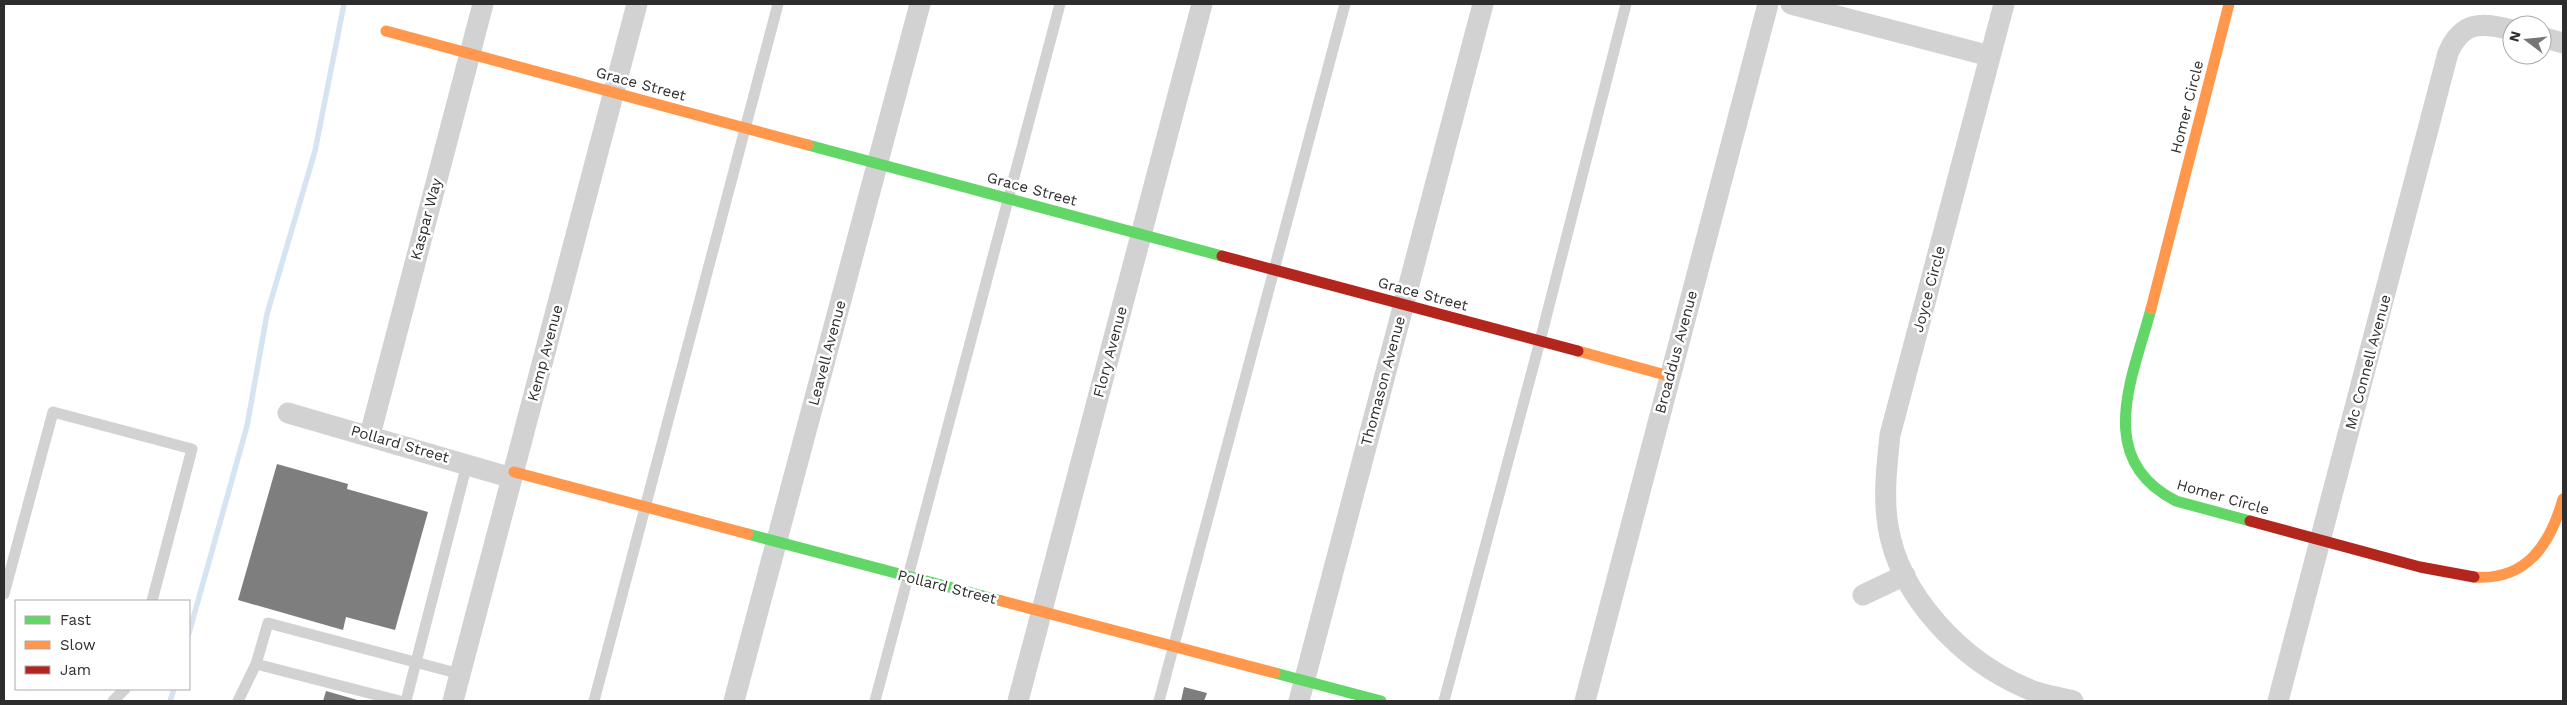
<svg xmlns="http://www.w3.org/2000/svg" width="2567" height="705" font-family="'Work Sans',sans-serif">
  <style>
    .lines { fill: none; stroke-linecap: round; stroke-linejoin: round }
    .stream { stroke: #d6e4f2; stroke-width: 5.5 }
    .building { fill: #7e7e7e }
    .lane { stroke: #d2d2d2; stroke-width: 11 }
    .street { stroke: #d2d2d2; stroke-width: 21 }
    .fast { stroke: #63d668; stroke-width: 11 }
    .slow { stroke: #ff974d; stroke-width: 11 }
    .jam { stroke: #b3261e; stroke-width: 11 }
    .labels { text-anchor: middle; stroke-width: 5; stroke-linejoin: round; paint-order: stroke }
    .street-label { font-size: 15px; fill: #2d2d2d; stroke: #fff }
  </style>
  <rect width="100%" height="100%" fill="#fff"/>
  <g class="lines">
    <path class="stream" d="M189 633 247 426 267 314 315 151 344 4
      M170 701 174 689"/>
  </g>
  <path class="building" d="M277 464 348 484 347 489 428 512 395 630 346 617 343 630 238 600Z
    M1184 687 1207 693 1204 701H1181Z
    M326 691 361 701H323Z"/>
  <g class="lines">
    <path class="lane" d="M4 594 53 412 192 449 152 601
      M113 701 125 689
      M238 701 256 664
      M400 701 256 664 268 623 460 674
      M406 701 467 464
      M594 701 778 4
      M875 701 1060 4
      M1159 701 1345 4
      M1444 701 1540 341 1626 4"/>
    <path class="street" d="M1791 4 1990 56
      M2004 4 1890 435C1887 465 1883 495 1888 526 1899 596 1962 661 2026 688 2040 695 2058 697 2073 701
      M2542 37 2563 43
      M288 413 512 478
      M370 435 483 4
      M1863 595 1905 575
      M453 701 637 4
      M734 701 920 4
      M1018 701 1202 4
      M1299 701 1483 4
      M1585 701 1768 4
      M2278 701 2448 53C2462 21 2481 22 2512 30"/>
    <path class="fast" d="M808 145 1222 256
      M2151 309C2133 377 2093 459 2176 501L2250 521
      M748 534 1002 601
      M1275 673 1381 701"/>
    <path class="slow" d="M386 31 808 145
      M2151 309 2229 4
      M1578 351 1669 376
      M514 472 748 534
      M2474 577C2526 581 2550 545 2563 499
      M1002 601 1275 673"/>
    <path class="jam" d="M1222 256 1578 351
      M2250 521 2420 567 2474 577"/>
  </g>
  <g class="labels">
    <g class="street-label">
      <text transform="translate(641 84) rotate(15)" y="5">Grace Street</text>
      <text transform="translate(2187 107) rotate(-76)" y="5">Homer Circle</text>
      <text transform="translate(1032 189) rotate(15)" y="5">Grace Street</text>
      <text transform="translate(426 219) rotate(-75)" y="5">Kaspar Way</text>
      <text transform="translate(1929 289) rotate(-75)" y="5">Joyce Circle</text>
      <text transform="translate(1423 294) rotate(15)" y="5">Grace Street</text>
      <text transform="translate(1110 352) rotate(-75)" y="5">Flory Avenue</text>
      <text transform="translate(1676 352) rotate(-75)" y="5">Broaddus Avenue</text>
      <text transform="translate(545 353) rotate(-75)" y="5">Kemp Avenue</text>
      <text transform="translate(827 353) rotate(-75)" y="5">Leavell Avenue</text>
      <text transform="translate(2368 362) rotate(-75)" y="5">Mc Connell Avenue</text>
      <text transform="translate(1383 381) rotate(-75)" y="5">Thomason Avenue</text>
      <text transform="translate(400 444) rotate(16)" y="5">Pollard Street</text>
      <text transform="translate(2223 497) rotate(16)" y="5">Homer Circle</text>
      <text transform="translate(947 587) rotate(14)" y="5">Pollard Street</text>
    </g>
  </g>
  <rect width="2567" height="705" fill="none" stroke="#2d2d2d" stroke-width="10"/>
  <rect x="15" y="600" width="175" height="90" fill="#ffffff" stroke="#ababab"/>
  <rect x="25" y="616" width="25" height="8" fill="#63d668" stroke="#ababab"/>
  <text x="60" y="625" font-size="15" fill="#2d2d2d">Fast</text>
  <rect x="25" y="641" width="25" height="8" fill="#ff974d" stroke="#ababab"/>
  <text x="60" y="650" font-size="15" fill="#2d2d2d">Slow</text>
  <rect x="25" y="666" width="25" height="8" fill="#b3261e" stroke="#ababab"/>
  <text x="60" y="675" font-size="15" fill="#2d2d2d">Jam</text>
  <g transform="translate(2527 40) rotate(286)"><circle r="24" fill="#ffffff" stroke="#ababab"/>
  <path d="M0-4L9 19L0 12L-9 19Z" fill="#767676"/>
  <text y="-8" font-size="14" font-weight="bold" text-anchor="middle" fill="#2d2d2d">N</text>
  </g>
</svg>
